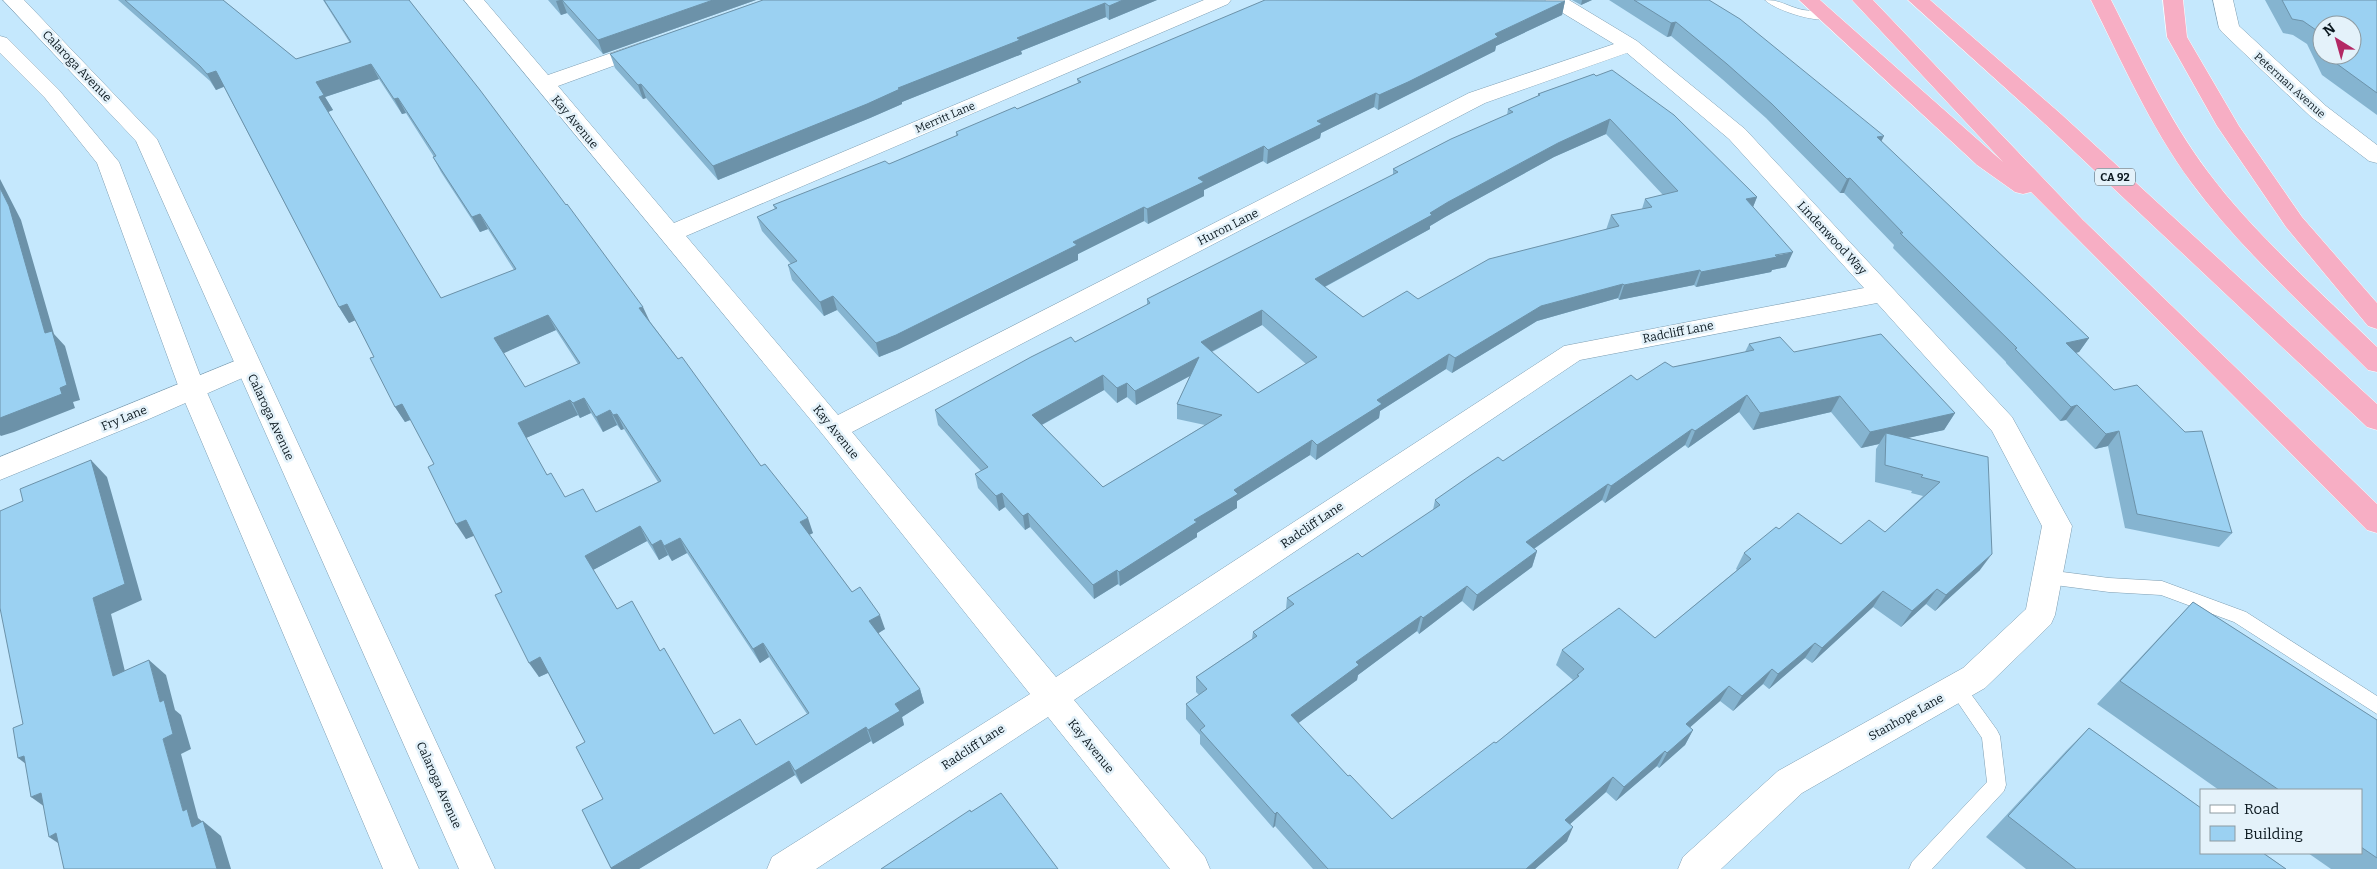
<svg xmlns="http://www.w3.org/2000/svg" width="2377" height="869" font-family="Bitter,serif">
  <style>
    .lines { fill: none; stroke-linecap: round; stroke-linejoin: round }
    .service-casing { stroke: #7e9eb2; stroke-width: 1 }
    .minor-casing { stroke: #7e9eb2; stroke-width: 1 }
    .tertiary-casing { stroke: #7e9eb2; stroke-width: 1 }
    .motorway-casing { stroke: #fff; stroke-width: 1 }
    .service { fill: #fff; fill-rule: evenodd }
    .minor { fill: #fff; fill-rule: evenodd }
    .tertiary { fill: #fff; fill-rule: evenodd }
    .motorway { fill: #f7aec4; fill-rule: evenodd }
    .wall { fill: #85b4d0; fill-rule: evenodd }
    .shaded-wall { fill: #6c92a9 }
    .building { fill: #9bd1f2; stroke: #6c92a9; fill-rule: evenodd }
    .labels { text-anchor: middle; stroke-width: 5; stroke-linejoin: round; paint-order: stroke }
    .far-street-label { font-size: 11px; fill: #0b181f; stroke: #e4f2fa }
    .shield { fill: #e4f2fa; stroke: #4c5961; stroke-width: 1 }
    .shield-label { font-size: 11px; font-weight: bold; fill: #0b181f }
    .street-label { font-size: 12px; fill: #0b181f; stroke: #e4f2fa }
  </style>
  <rect width="100%" height="100%" fill="#c5e8fd"/>
  <g class="lines">
    <g class="service-casing">
      <path id="service" d="M1765 0C1780 0 1785 5 1799 9 1809 12 1825 10 1833 17 1823 26 1774 10 1765 0Z
        M2047 570 2109 578 2162 581 2246 612 2377 696V714L2234 622 2161 595 2109 592 2047 584 2041 582 2039 577 2041 572Z
        M1957 680 1963 683 1997 730 2000 736 2006 785 2004 791 1932 869H1909L1912 862 1987 782 1982 738 1948 688 1951 683Z"/>
    </g>
    <g class="minor-casing">
      <path id="minor" d="M464 0H484L548 75 640 43 647 41 654 43 657 47 654 51 558 86 674 223 1204 0H1231L1228 4 686 236 838 415 1469 93 1614 44 1548 4 1545 0H1569L1637 41 1745 129 2012 417 2072 526 2055 615 2051 624 1985 688 1802 793 1721 869H1678L1683 857 1778 771 1963 668 2026 609 2042 526 1992 431 1877 303 1580 360 1074 700 1205 857 1210 869H1170L1048 717 816 869H767L772 857 1030 694 824 436ZM1627 53 1729 139 1864 288 1564 346 1056 677 852 432 1485 103Z
        M2213 0H2233L2239 26 2326 106 2377 145V163L2369 161 2310 116 2222 32 2219 28Z
        M247 356 256 358 260 365 256 372 149 419 0 480V457Z"/>
    </g>
    <g class="tertiary-casing">
      <path id="tertiary" d="M3 0H24L157 139 495 869H459L136 141Z
        M0 36 7 38 59 90 119 162 205 388 419 869H383L179 388 97 163 45 98 0 53Z"/>
    </g>
    <g class="motorway-casing">
      <path id="motorway" d="M1799 0H1820L2003 162 1852 0H1873L2083 220 2377 504V533L2367 530 2031 192 2023 194 2015 192 1977 165Z
        M1908 0H1930L2061 114 2377 404V430L2367 427 2045 124Z
        M2091 0H2111C2141 59 2168 119 2208 172 2255 235 2321 292 2377 347V372L2368 370C2308 309 2242 251 2191 182 2150 126 2122 62 2091 0Z
        M2163 0H2183L2187 37 2239 126 2302 217 2377 303V329L2368 326 2286 227 2217 126 2167 37Z"/>
    </g>
    <use href="#service" class="service"/>
    <use href="#minor" class="minor"/>
    <use href="#tertiary" class="tertiary"/>
    <use href="#motorway" class="motorway"/>
  </g>
  <path class="wall" d="M118 0H223L296 59 350 43 323 0H409L678 359 813 533 809 535 852 592 885 629 878 633 920 689 924 703 902 717 904 725 873 744 871 741 801 784 795 775 639 869H611L582 810 603 799 585 742 548 673 539 677 502 592 474 535 466 539 434 464 411 420 405 422 395 407 374 357 355 320 349 323 339 307 224 87 216 90 210 81 159 36ZM379 79 402 114 406 113 434 157H433L441 172 480 232 488 229 514 270 441 298 328 112 333 110 325 97ZM556 330 578 364 525 387 503 353ZM591 413 603 432 617 425 621 430 624 429 658 482 596 512 565 497 547 475 526 438 578 415 580 418ZM647 541 659 560 668 555 672 561 687 553 760 663 769 657 807 714 756 745 714 734 617 609 593 570Z
    M548 0H756L603 54 567 13 561 15Z
    M763 0H1157L1109 20 1106 17 1021 51 1022 54 902 102V104L870 118 718 180 646 98 643 99 615 68 610 54Z
    M1572 0H1592L1581 5Z
    M1609 0H1709L1881 141 2089 338 2079 352 2076 353 2232 533 2219 547 2125 528 2108 446 2095 449 2066 420 2060 421 2006 363V362L1893 248 1894 245 1844 193H1840L1766 118 1722 79 1671 36 1667 37Z
    M2265 0H2377V115L2322 75 2307 44 2293 35 2283 33ZM2322 25 2352 55H2322Z
    M1565 1 1562 15 1496 46 1495 51 1378 110 1374 107 1321 133 1320 138 1267 164 1263 161 1204 190V196L1148 224 1144 221 1078 254V260L899 349 879 357 837 310 824 316 792 280 788 265 791 264 762 231 757 217 775 209 773 205 889 164 956 136V132L1017 109 1078 83 1077 79Z
    M1594 74 1757 197 1753 207 1786 267 1772 270 1771 272 1696 287 1694 285 1619 300 1618 298 1537 321 1452 373 1446 369 1380 411 1379 418 1316 460 1310 455 1237 501V508L1197 533V537L1120 586 1118 584 1094 599 1030 527 1025 530 1005 507 999 511 978 488 975 474 981 471 938 425 935 410 1075 342 1147 305V299L1393 175V169L1507 115 1508 109 1538 96V94ZM1606 134 1663 195 1645 199 1642 209 1611 215 1606 230 1418 299 1363 317 1325 287 1430 229V226L1445 217 1554 157ZM1262 325 1306 364 1258 393 1212 352ZM1190 376 1177 404V419L1205 425 1103 487 1042 425 1104 390 1117 403 1127 397 1136 405Z
    M1749 344 1794 352 1955 413 1944 430 1907 438 1988 457 1980 570 1935 611 1926 604 1901 627 1873 607 1812 663 1805 658 1769 689 1763 684 1733 711 1720 701 1690 727 1693 730 1685 745 1659 768 1657 766 1616 801 1606 792 1570 824 1567 841 1535 869H1313L1275 826 1273 828 1200 744V735L1186 719V704L1199 695 1196 692V677L1252 639 1253 632 1286 609 1287 598 1362 557 1433 510 1435 500 1503 461 1637 380 1673 367 1745 352ZM1739 412 1753 430 1831 412 1861 448 1879 444 1876 449 1875 482 1912 491 1911 493 1923 496 1885 532 1841 544 1779 529 1744 553 1736 569 1737 570 1655 638 1562 650 1556 665 1573 680 1496 743 1392 819 1348 776 1298 723 1357 680 1358 675 1417 631 1419 634 1462 601 1473 611 1532 567 1537 551 1534 549 1602 500 1605 503 1685 445 1688 448Z
    M2193 602 2377 720V869H2331L2308 853H2361V790H2219L2097 704 2169 627Z
    M2089 728 2286 869H2026L1986 837 2066 751Z"/>
  <path class="shaded-wall" d="M560 0H562L567 13 561 15 556 1Z
    M713 0H756L603 54 598 40Z
    M1123 0H1157L1109 20V6Z
    M1582 0H1592L1581 5Z
    M1565 1 1562 15 1496 46 1495 51 1378 110 1379 95 1495 34Z
    M1105 3 1106 17 1021 51 1022 54 902 102V104L870 118 718 180 713 166 1017 38Z
    M1676 22 1671 36 1667 37 1671 23Z
    M371 64 379 79 325 97 333 110 328 112 319 97 316 82Z
    M216 71 225 86 216 90 207 74Z
    M641 84 646 98 643 99 638 85Z
    M1376 93 1374 107 1321 133 1320 138 1267 164 1268 150 1317 121Z
    M398 98 406 113 402 114 394 99Z
    M1610 119 1606 134 1554 157 1445 217 1430 226V229L1313 293 1315 279 1448 202 1558 143Z
    M1884 136 1877 150V137Z
    M1264 146 1263 161 1204 190V196L1148 224 1147 209 1198 178Z
    M1850 178 1844 193H1840L1847 179Z
    M0 179 21 220 54 334 65 346 80 400 73 402 75 408 14 432 1 436 0 435V418L45 333 0 188Z
    M1757 197 1751 212 1746 199Z
    M1144 207V221L1078 254V260L899 349 879 357 876 343 1073 242Z
    M480 214 488 229 480 232 472 217Z
    M1793 252 1786 267 1772 270 1771 272 1696 287 1701 272Z
    M1700 270 1694 285 1619 300 1624 285Z
    M1623 284 1618 298 1537 321 1452 373 1455 358 1541 306Z
    M833 296 837 310 824 316 820 302Z
    M347 304 356 320 349 323 339 307Z
    M643 307 650 322 639 308Z
    M1262 310V325L1201 357V342Z
    M548 315 556 330 502 354 494 338Z
    M2089 338 2079 352 2056 357 2066 343Z
    M1449 354 1446 369 1380 411 1379 418 1316 460 1317 445 1377 400Z
    M1199 357V371L1136 405 1135 391Z
    M1103 375 1104 390 1034 429 1032 415Z
    M1127 383V397L1117 403V388Z
    M1747 395 1739 412 1688 448 1695 431Z
    M1840 396 1831 412 1753 430 1760 413Z
    M584 398 591 413 580 418 573 403Z
    M570 400 578 415 526 438 518 423Z
    M402 404 412 419 405 422 395 407Z
    M2077 405 2066 420 2060 421 2071 407Z
    M610 410 617 425 603 432 596 417Z
    M1955 413 1944 430 1885 443 1886 433 1879 444 1861 448 1870 432Z
    M617 414 624 429 621 430 613 415Z
    M1692 429 1685 445 1605 503 1611 486Z
    M2119 431 2108 446 2095 449 2106 434Z
    M1312 440 1310 455 1237 501V508L1197 533V537L1120 586 1119 572 1234 490Z
    M91 460 107 477 142 600 111 614 130 692 113 676 93 598Z
    M1608 484 1602 500 1521 558 1526 542Z
    M1002 493 1005 507 999 511 996 496Z
    M1028 513 1030 527 1025 530 1023 516Z
    M808 518 813 533 805 537 800 522Z
    M466 520 476 535 466 539 456 524Z
    M640 526 647 541 593 570 585 556Z
    M680 538 687 553 672 561 664 546Z
    M661 540 668 555 659 560 652 545Z
    M1537 551 1532 567 1473 611 1477 595Z
    M1992 554 1980 570 1935 611 1946 595Z
    M1117 570 1118 584 1094 599 1093 585Z
    M1467 586 1462 601 1419 634 1423 618Z
    M1937 589 1926 604 1901 627 1912 611Z
    M1883 591 1873 607 1812 663 1822 648Z
    M880 615 885 629 874 636 869 621Z
    M1421 616 1417 631 1358 675 1357 680 1289 730 1291 715 1356 662Z
    M763 643 769 657 760 663 753 649Z
    M1815 643 1805 658 1769 689 1778 674Z
    M540 657 550 672 539 677 529 663Z
    M149 660 166 675 175 710 181 715 191 749 181 754 198 818 204 823 203 821 221 836 231 869H217L183 811 163 739 160 702Z
    M1772 669 1763 684 1733 711 1742 696Z
    M1729 686 1720 701 1678 738 1686 724Z
    M920 689 924 703 902 717 904 725 873 744 868 730 895 704Z
    M866 727 871 741 801 784 795 771Z
    M1693 730 1685 745 1659 768 1667 753Z
    M1665 751 1657 766 1616 801 1624 787Z
    M24 756 38 773 18 758Z
    M789 761 795 775 639 869H611V868Z
    M1613 777 1606 792 1559 834 1565 820Z
    M41 793 52 812 31 797Z
    M1277 812 1275 826 1273 828 1275 814Z
    M1573 827 1567 841 1535 869H1526Z
    M56 833 70 851 49 837Z"/>
  <path class="building" d="M125 0H223L296 59 351 42 324 0H409L480 90 566 205 567 204 643 307 639 308 678 359 682 357 761 466 765 464 808 518 800 522 852 592 860 587 880 615 869 621 920 689 895 704 900 711 868 730 866 727 795 771 789 761 611 868 582 810 603 799 576 747 585 742 540 657 529 663 495 595 502 592 466 520 456 524 428 467 434 464 402 404 395 407 370 358 374 357 347 304 339 307 216 71 207 74 200 66ZM371 64 394 99 398 98 436 156 433 157 472 217 480 214 516 269 441 298 319 97 324 95 316 82ZM548 315 580 363 525 387 494 338ZM584 398 596 417 610 410 613 415 617 414 661 481 596 512 583 489 565 497 551 473 547 475 518 423 570 400 573 403ZM640 526 652 545 661 540 664 546 680 538 753 649 763 643 809 713 756 745 740 719 714 734 664 648 660 651 632 601 617 609 585 556Z
    M562 0H713L598 40Z
    M763 0H1123L1109 6 1105 3 1017 38 1020 40 898 88 900 89 867 104 713 166 641 84 638 85 610 54Z
    M1265 0 1565 1 1495 34 1498 37 1408 82 1379 95 1376 93 1317 121 1322 124 1268 150 1264 146 1198 178 1204 182 1147 209 1144 207 1073 242 1077 245 896 335 876 343 833 296 820 302 788 265 797 261 757 217 777 208 773 205 885 161 889 164 958 135 956 132 1015 107 1017 109 1081 82 1077 79Z
    M1634 0H1709L1740 19 1884 136 1877 137 2089 338 2066 343 2114 390 2137 385 2185 432 2202 431 2232 533 2137 514 2119 431 2106 434 2077 405 2071 407 2015 349 2017 348 1900 233H1903L1850 178 1847 179 1772 104 1727 64 1676 22 1671 23Z
    M2282 0H2377V93L2333 61 2330 55H2352V25H2322V41L2316 30 2303 21 2292 19Z
    M1612 70 1674 115 1757 197 1746 199 1793 252 1775 255 1777 257 1701 272 1700 270 1624 285 1623 284 1541 306 1455 358 1449 354 1377 400 1382 404 1317 445 1312 440 1234 490 1238 494 1194 520 1197 522 1119 572 1117 570 1093 585 1028 513 1023 516 1002 493 996 496 975 474 988 467 935 410 1031 357 1071 337 1075 342 1150 303 1147 299 1398 172 1393 169 1451 139 1513 112 1508 109 1540 95 1538 94 1594 74 1596 76ZM1610 119 1678 191 1645 199 1652 207 1611 215 1619 226 1489 259 1418 299 1407 291 1363 317 1315 279 1432 215 1430 213 1448 202 1558 143ZM1262 310 1317 357 1258 393 1201 342ZM1199 357 1177 404 1222 415 1103 487 1032 415 1103 375 1117 388 1127 383 1135 391Z
    M0 188 9 206 45 333 52 331 67 385 60 388 62 394 0 418Z
    M1881 334 1955 413 1870 432 1840 396 1760 413 1747 395 1695 431 1692 429 1611 486 1608 484 1526 542 1537 551 1477 595 1467 586 1423 618 1421 616 1356 662 1359 665 1291 715 1348 776 1350 775 1392 819 1494 742 1496 743 1579 676 1577 675 1584 669 1562 650 1619 608 1655 638 1751 559 1744 553 1776 527 1779 529 1798 513 1841 544 1869 520 1885 532 1940 482 1921 477 1923 475 1885 465 1886 433 1988 457 1992 554 1946 595 1937 589 1912 611 1883 591 1822 648 1815 643 1778 674 1772 669 1742 696 1729 686 1686 724 1693 730 1667 753 1665 751 1624 787 1613 777 1565 820 1573 827 1526 869H1328L1277 812 1275 814 1200 730 1205 726 1186 704 1207 689 1196 677 1257 636 1253 632 1294 604 1287 598 1358 553 1362 557 1440 505 1435 500 1471 475 1498 457 1503 461 1631 375 1637 380 1665 362 1673 367 1754 350 1749 344 1780 337 1794 352Z
    M91 460 125 584 93 598 113 676 149 660 160 702 164 700 173 734 163 739 183 811 187 809 192 827 203 821 217 869H64L56 833 49 837 41 793 31 797 24 756 18 758 13 728 23 724 0 608V511L23 501 20 489Z
    M2193 602 2377 720V858L2361 847V790H2279L2120 681Z
    M2089 728 2201 808V853H2263L2286 869H2076L2008 816Z
    M1001 793 1058 869H881L970 810 971 812Z"/>
  <g class="labels">
    <g class="far-street-label">
      <text transform="translate(2290 85) rotate(42)" y="4">Peterman Avenue</text>
      <text transform="translate(945 117) rotate(-23)" y="4">Merritt Lane</text>
    </g>
    <rect class="shield" x="2095" y="168.5" width="40" height="17" rx="4"/>
    <g class="shield-label">
      <text x="2115" y="181">CA 92</text>
    </g>
    <g class="street-label">
      <text transform="translate(77 66) rotate(46)" y="4">Calaroga Avenue</text>
      <text transform="translate(575 122) rotate(50)" y="4">Kay Avenue</text>
      <text transform="translate(1228 227) rotate(-27)" y="4">Huron Lane</text>
      <text transform="translate(1832 238) rotate(47)" y="4">Lindenwood Way</text>
      <text transform="translate(1678 332) rotate(-11)" y="4">Radcliff Lane</text>
      <text transform="translate(271 417) rotate(65)" y="4">Calaroga Avenue</text>
      <text transform="translate(124 418) rotate(-22)" y="4">Fry Lane</text>
      <text transform="translate(836 432) rotate(51)" y="4">Kay Avenue</text>
      <text transform="translate(1312 525) rotate(-34)" y="4">Radcliff Lane</text>
      <text transform="translate(1906 717) rotate(-29)" y="4">Stanhope Lane</text>
      <text transform="translate(1091 746) rotate(51)" y="4">Kay Avenue</text>
      <text transform="translate(973 747) rotate(-33)" y="4">Radcliff Lane</text>
      <text transform="translate(439 785) rotate(66)" y="4">Calaroga Avenue</text>
    </g>
  </g>
  <rect x="2200" y="789" width="162" height="65" fill="#e4f2fa" stroke="#8d9ba2"/>
  <rect x="2210" y="805" width="25" height="8" fill="#ffffff" stroke="#8d9ba2"/>
  <text x="2244" y="814" font-size="15" fill="#0b181f">Road</text>
  <rect x="2210" y="826" width="25" height="15" fill="#9bd1f2" stroke="#8d9ba2"/>
  <text x="2244" y="839" font-size="15" fill="#0b181f">Building</text>
  <g transform="translate(2337 40) rotate(323)"><circle r="24" fill="#e4f2fa" stroke="#8d9ba2"/>
  <path d="M0-4L9 19L0 12L-9 19Z" fill="#b32864"/>
  <text y="-8" font-size="14" font-weight="bold" text-anchor="middle" fill="#0b181f">N</text>
  </g>
</svg>
